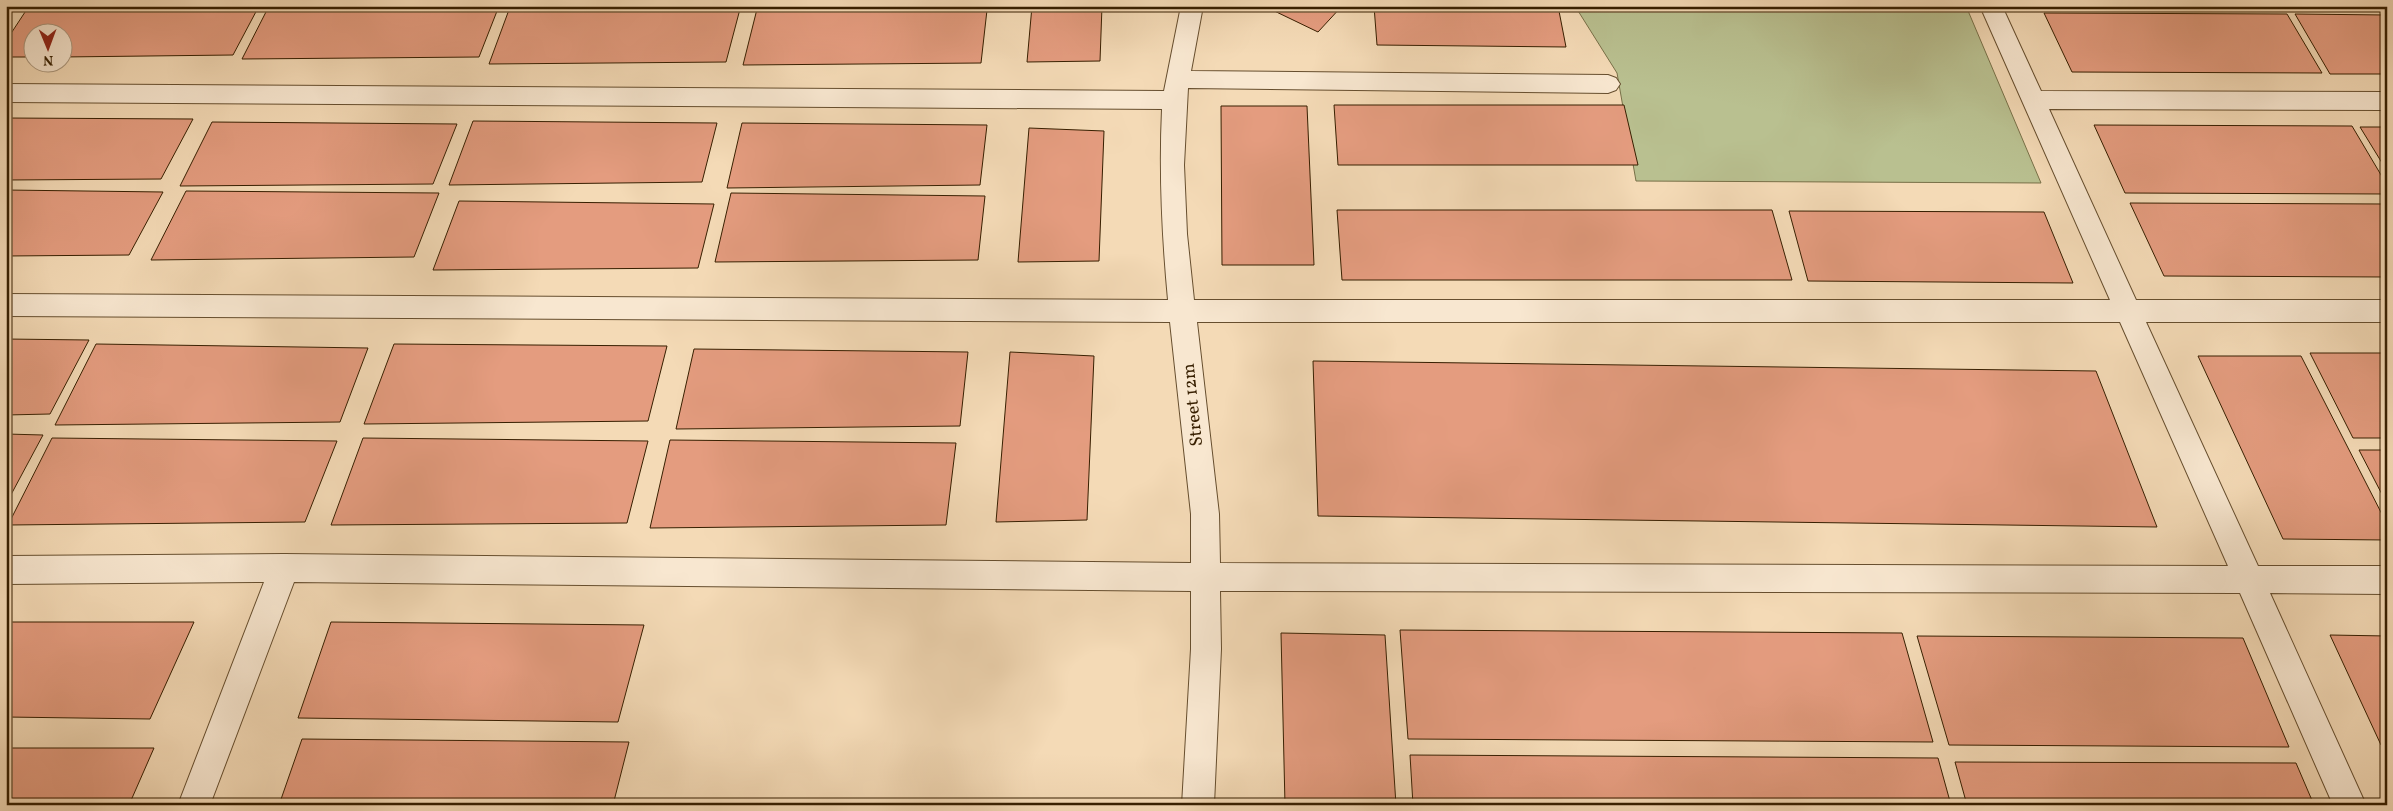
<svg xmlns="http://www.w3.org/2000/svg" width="2393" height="811" font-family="Vollkorn,serif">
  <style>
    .green { fill: #b9c090; stroke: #787048 }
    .building { fill: #e49c7f; stroke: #371f00 }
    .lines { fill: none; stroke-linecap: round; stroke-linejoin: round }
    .minor-casing { stroke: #664e2e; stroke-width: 2 }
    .minor { fill: #f8e7d0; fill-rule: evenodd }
    .labels { text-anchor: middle; stroke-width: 4; stroke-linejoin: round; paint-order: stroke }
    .street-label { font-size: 18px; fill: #371f00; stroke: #f8e7d0 }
  </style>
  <rect width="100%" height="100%" fill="#f4dab6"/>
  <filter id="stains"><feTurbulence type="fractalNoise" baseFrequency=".004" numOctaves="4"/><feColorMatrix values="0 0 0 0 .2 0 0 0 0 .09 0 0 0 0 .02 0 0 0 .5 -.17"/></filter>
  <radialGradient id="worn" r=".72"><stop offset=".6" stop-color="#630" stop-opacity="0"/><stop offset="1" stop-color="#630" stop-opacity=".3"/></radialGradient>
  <path class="green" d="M1575 6H1966L2041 183 1636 181 1617 73Z"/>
  <path class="building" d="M29 6H259L233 55 62 57V32H32V57H6V41Z
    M269 6H499L479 57 242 59Z
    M1032 6H1102L1100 61 1027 62Z
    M1264 6H1342L1318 32Z
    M1374 6H1558L1566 47 1377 45Z
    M510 7 740 9 726 62 489 64Z
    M757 9 987 10 981 63 743 65Z
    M2044 13 2287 14 2322 73 2072 72Z
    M2295 14 2387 15V74H2330Z
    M1334 105H1624L1638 165H1338Z
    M1221 106H1307L1314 265H1222Z
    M6 118 193 119 161 179 6 180Z
    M473 121 717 123 702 182 449 185Z
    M212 122 457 124 433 184 180 186Z
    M742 123 987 125 980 185 727 188Z
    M2094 125 2352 126 2387 185V194L2125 193Z
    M2360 127H2387V171Z
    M1029 128 1104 131 1099 261 1018 262Z
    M6 190 163 192 129 255 6 256Z
    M186 191 439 193 414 257 151 260Z
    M731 193 985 196 978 260 715 262Z
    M459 201 714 204 698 268 433 270Z
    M2130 203 2387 204V277L2164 276Z
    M1337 210H1772L1792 280H1342Z
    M1789 211 2044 212 2073 283 1808 281Z
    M6 339 89 340 50 414 6 415Z
    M96 344 368 348 340 422 55 425Z
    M394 344 667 346 648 421 364 424Z
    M694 349 968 352 960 426 676 429Z
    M1010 352 1094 356 1087 520 996 522Z
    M2310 353H2387V438H2353Z
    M2198 356H2301L2387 524V540L2283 539Z
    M1313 361 2096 371 2157 527 1318 516Z
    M6 434 43 435 6 504Z
    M52 438 337 441 305 522 8 525Z
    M363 438 648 441 627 523 331 525Z
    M670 440 956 443 946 525 650 528Z
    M2359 450H2387V504Z
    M6 622H194L150 719 6 717Z
    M331 622 644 625 618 722 298 718Z
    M1400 630 1902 633 1933 742 1408 739Z
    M1281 633 1385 635 1396 805H1285Z
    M2330 635 2387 636V745H2381Z
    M1917 636 2243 638 2289 747 1949 745Z
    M302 739 629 742 613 805H279Z
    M6 748H154L129 805H6Z
    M1410 755 1938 758 1951 805H1413Z
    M1955 762 2296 763 2314 805H1967Z"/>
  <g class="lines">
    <g class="minor-casing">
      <path id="minor" d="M1181 6H1203L1191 71 1608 75 1616 78 1620 84 1616 90 1608 93 1188 88 1184 165 1187 234 1194 300H2110L1980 6H2002L2041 91 2387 92V110L2049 109 2136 300H2387V322H2146L2258 566H2387V594L2270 593 2366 805H2333L2240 593 1220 591 1221 649 1214 805H1182L1191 649V591L294 582 210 805H178L264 582 6 584V556L284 554 1191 563V514L1170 322 6 316V294L1168 300C1162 236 1159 173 1162 109L6 102V84L1164 91ZM1197 322H2120L2228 566 1220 563 1219 514Z"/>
    </g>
    <use href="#minor" class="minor"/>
  </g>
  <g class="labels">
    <g class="street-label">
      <text transform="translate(1192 405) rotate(-96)" y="6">Street 12m</text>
    </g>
  </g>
  <rect width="2393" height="811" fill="none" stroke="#f4dab6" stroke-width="25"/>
  <rect x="8" y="8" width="2378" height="796" fill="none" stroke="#371f00" stroke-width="2.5"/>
  <rect x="12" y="12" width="2368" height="786" fill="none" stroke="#371f00"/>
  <g transform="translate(48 48) rotate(179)"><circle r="24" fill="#f8e7d0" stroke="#ab977d"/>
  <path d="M0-4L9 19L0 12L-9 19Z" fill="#8f2418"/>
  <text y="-8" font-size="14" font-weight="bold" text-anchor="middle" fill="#371f00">N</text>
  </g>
  <rect width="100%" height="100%" filter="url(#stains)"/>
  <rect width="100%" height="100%" fill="url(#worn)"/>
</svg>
